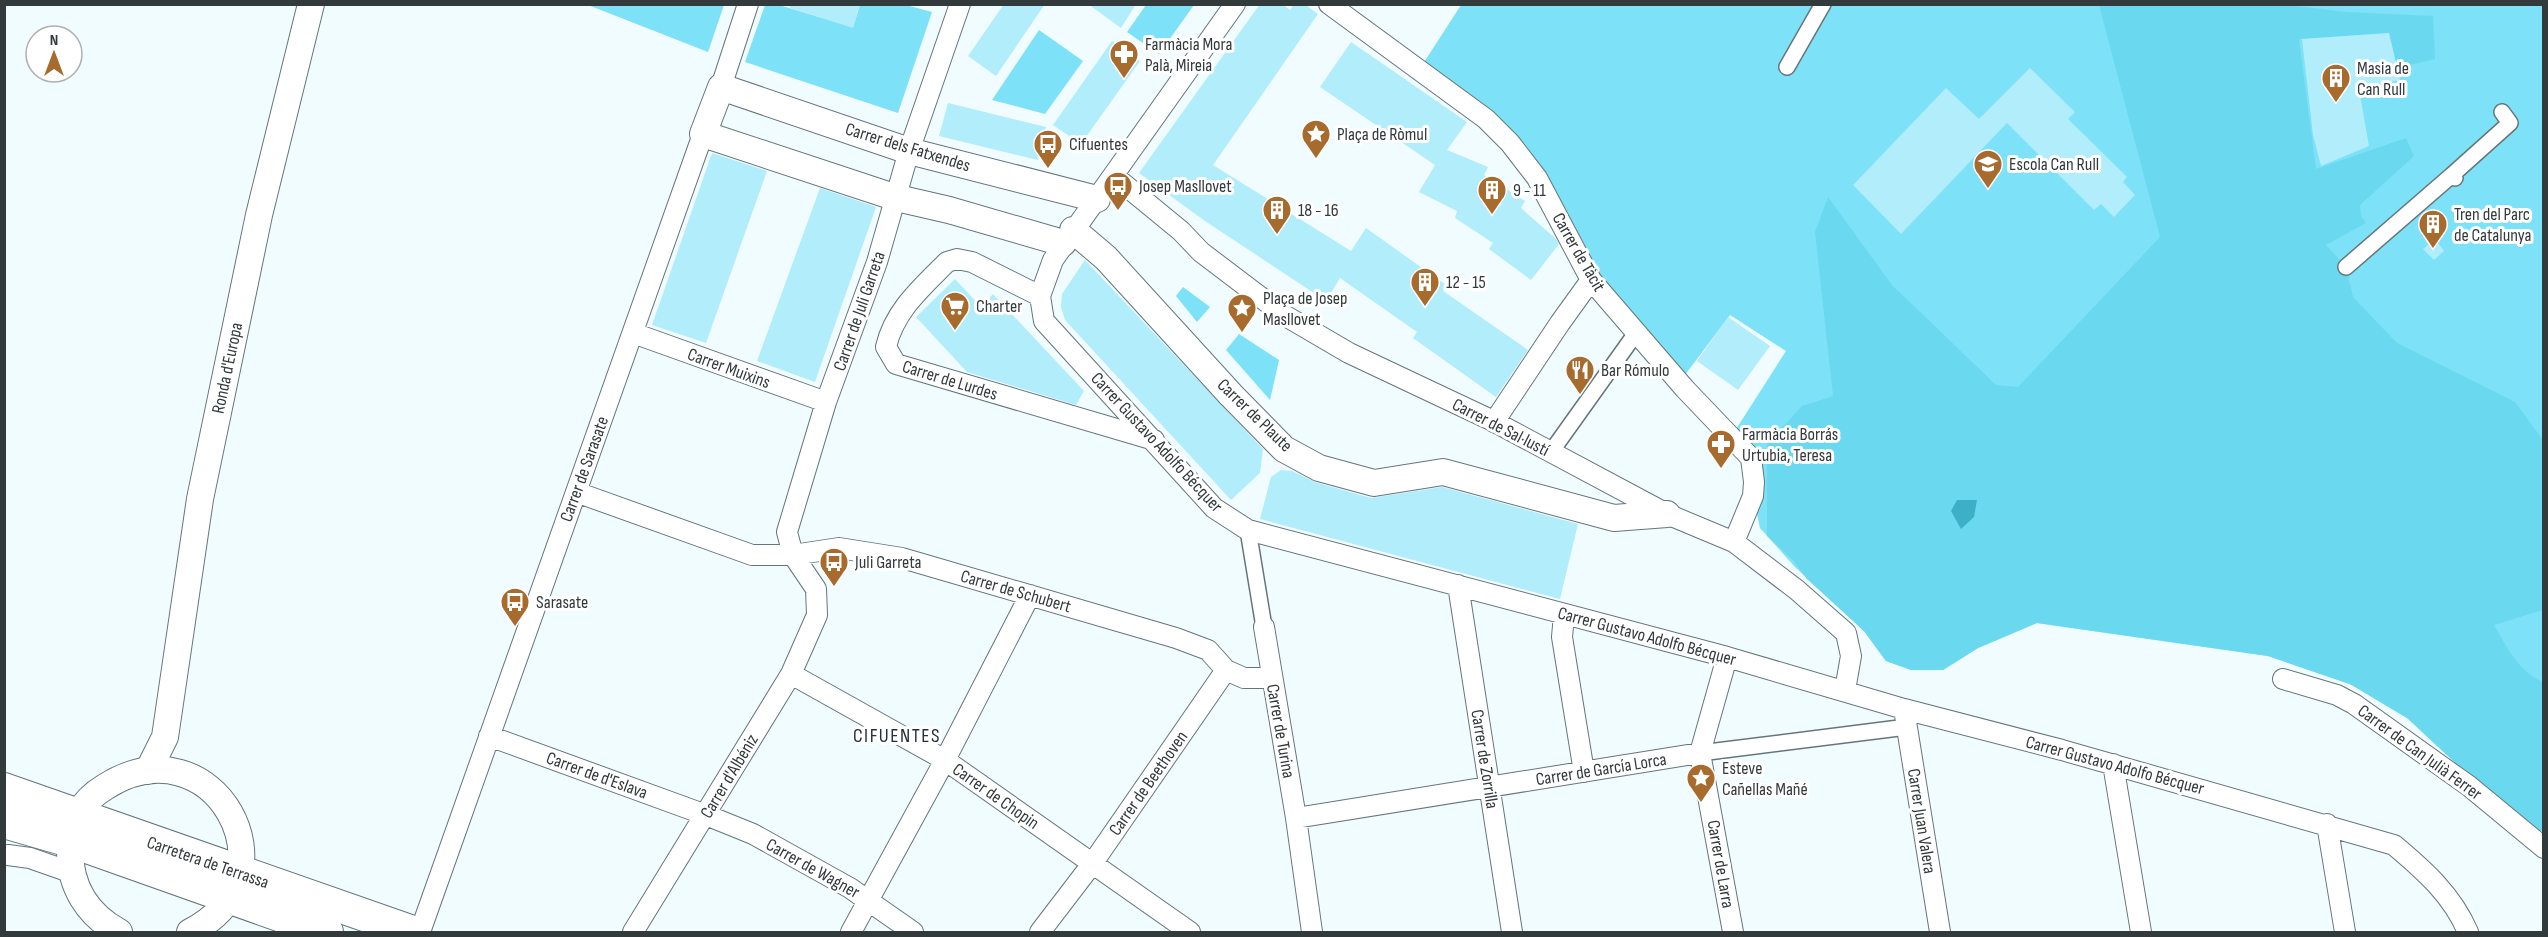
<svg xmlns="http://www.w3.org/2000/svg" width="2548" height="937" font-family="'Sofia Sans Condensed',sans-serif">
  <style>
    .green { fill: #7de1f7 }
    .forest { fill: #6ad9f0 }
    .water { fill: #3db0c7 }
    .building { fill: #b1edfb }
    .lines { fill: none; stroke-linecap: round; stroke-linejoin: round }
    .pedestrian-casing { stroke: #65767a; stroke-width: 18 }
    .minor-casing { stroke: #65767a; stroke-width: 22 }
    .tertiary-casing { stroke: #65767a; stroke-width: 28 }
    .primary-casing { stroke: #65767a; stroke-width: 34 }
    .pedestrian { stroke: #fff; stroke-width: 15 }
    .minor { stroke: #fff; stroke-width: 20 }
    .tertiary { stroke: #fff; stroke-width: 26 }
    .primary { stroke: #fff; stroke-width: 32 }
    .labels { text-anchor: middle; stroke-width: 6; stroke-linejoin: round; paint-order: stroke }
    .poi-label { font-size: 18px; fill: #333a3c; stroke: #fff; text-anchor: start }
    .street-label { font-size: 18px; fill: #333a3c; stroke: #fff }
    .neighbourhood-label { font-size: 20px; letter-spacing: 1.5px; fill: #213135; stroke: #fff }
  </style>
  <rect width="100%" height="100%" fill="#f0fcff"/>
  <path class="green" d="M588 5H724L708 52Z
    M765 5H779L853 27 860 5H906L932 12 898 113 745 62Z
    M1146 5H1194L1159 54 1127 32Z
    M1461 5H2543V821L2407 718 2352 685 2268 656 2037 623 1978 648 1943 670H1911L1886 661 1864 631 1795 567 1760 528 1753 496 1754 482 1731 437 1786 351 1730 315 1685 375 1636 333 1537 178 1419 70Z
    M1039 30 1083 61 1045 114 992 100Z
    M1183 287 1210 307 1197 322 1176 296Z
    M1239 334 1279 360 1270 400 1226 350Z"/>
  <path class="forest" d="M2279 4 2346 12 2433 16 2435 59 2397 68 2389 33 2299 39 2316 169 2406 138 2414 156 2360 205 2361 216 2366 223 2326 245 2346 267 2353 297 2397 343 2515 402 2543 440V610L2494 625C2507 647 2518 671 2543 682V831L2537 832 2467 774 2407 718 2350 684 2268 656 2037 623 1978 648 1943 670H1911L1886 661 1864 631 1807 579 1792 559 1767 536V444L1802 406 1833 396 1815 232 1828 197 1892 285 1996 385 2018 387 2160 237 2099 5Z"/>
  <path class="water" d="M1957 500H1977L1974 517 1961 529 1951 511Z"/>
  <path class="building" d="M791 4H860L853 28 790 8Z
    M1004 4H1045L996 76 968 56Z
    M1088 4H1136L1121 28Z
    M1260 4H1282L1290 10 1294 4H1304L1318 14 1213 165 1351 251 1366 228 1446 285 1443 291 1528 350 1496 397 1413 338 1417 332 1340 278 1326 301 1205 221 1139 173Z
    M2389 33 2400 80 2359 89 2369 146 2321 166 2313 135 2302 39Z
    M1112 41 1140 61 1081 144 1053 125Z
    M1351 42 1467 122 1447 150 1488 167 1484 175 1525 201 1521 208 1556 239 1559 244 1531 280 1489 249 1493 243 1455 218 1457 211 1419 192 1435 165 1320 87Z
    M2030 68 2075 112 2068 119 2127 177 2123 182 2135 195 2114 217 2101 204 2094 210 2007 123 1901 234 1853 185 1946 88 1979 119Z
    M948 103 1046 127 1038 160 939 136Z
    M712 153 767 171 706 343 652 325Z
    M820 188 876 207 815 382 757 361Z
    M2435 239 2444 251 2434 260 2423 249Z
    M1085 260 1263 449 1260 473 1231 500 1065 320 1061 307 1062 294Z
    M955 279 981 307 993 294 1084 391 1076 405 967 372 916 317Z
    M1728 317 1770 346 1738 390 1697 361Z
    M1281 470 1292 471 1315 482 1371 498 1442 487 1578 524 1560 599 1260 519 1271 477Z"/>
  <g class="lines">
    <g class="pedestrian-casing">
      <path id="pedestrian" d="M1787 67 1823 4
        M2455 178 2452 175 2510 123 2502 112
        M2346 267 2452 175
        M1551 452 1636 333
        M1248 530 1264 627
        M1700 753 1907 727"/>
    </g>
    <g class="minor-casing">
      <path id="minor" d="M1235 4 1053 260 1040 296 1044 321 1214 508 1248 530 1727 657 1904 709 2062 750 2394 845C2425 871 2452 895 2468 932
        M1329 4 1486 119 1510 143 1537 178 1591 280 1685 389 1751 458 1754 482 1753 496 1734 542
        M721 87 748 4
        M1114 176 1181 231 1201 252 1284 315 1349 353 1491 420 1667 514 1734 542 1797 590 1846 633 1851 656 1845 690
        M1040 296 972 262 957 259 947 262C922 287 894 311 886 347L896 364 1154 440
        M633 333 826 402
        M1494 422 1560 323 1591 280
        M576 492 752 555H793L839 548 902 558 1176 638 1208 650 1226 670 1244 678H1272
        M1458 585 1512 932
        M1564 615 1562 637 1584 772
        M1264 627 1296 818 1312 932
        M1727 657 1700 753 1733 932
        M791 674 945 760 1190 932
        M2283 679 2337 695 2354 704 2469 786 2544 848
        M1904 709 1940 932
        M489 736 706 815 753 834 850 888 913 932
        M2113 764 2141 932
        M1296 818 1700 753
        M2327 824 2345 932
        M8 855 30 858 70 872
        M420 932 703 134
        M633 932 791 674 817 615 816 589 793 555 787 532 826 402 877 262 909 151 960 4
        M851 932 945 760 1030 595
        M1040 932 1092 864 1226 670"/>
    </g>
    <g class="tertiary-casing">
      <path id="tertiary" d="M1073 230 1106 258 1231 395 1284 449 1319 468 1374 483 1443 472 1614 518 1667 514
        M1063 243 949 210 897 198 703 134 721 87 909 151 1097 199
        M148 771 165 737 200 499 259 215 311 4
        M119 932C88 915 70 887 70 851 70 823 80 802 105 787 213 718 301 876 190 932"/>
    </g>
    <g class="primary-casing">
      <path id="primary" d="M4 789 413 932
        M4 822 70 841 327 932"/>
    </g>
    <use href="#pedestrian" class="pedestrian"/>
    <use href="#minor" class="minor"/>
    <use href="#tertiary" class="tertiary"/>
    <use href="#primary" class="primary"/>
  </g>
  <defs>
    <g id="pharmacy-pin" transform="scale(1.5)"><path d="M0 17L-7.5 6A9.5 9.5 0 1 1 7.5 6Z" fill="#a76b2d" stroke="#fff"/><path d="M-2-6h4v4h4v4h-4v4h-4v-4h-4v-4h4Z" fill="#fff"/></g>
    <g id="building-pin" transform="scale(1.5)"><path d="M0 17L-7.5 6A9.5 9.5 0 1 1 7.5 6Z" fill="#a76b2d" stroke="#fff"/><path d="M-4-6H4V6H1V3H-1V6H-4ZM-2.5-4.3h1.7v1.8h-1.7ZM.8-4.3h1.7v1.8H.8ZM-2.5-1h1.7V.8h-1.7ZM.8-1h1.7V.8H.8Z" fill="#fff"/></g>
    <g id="sight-pin" transform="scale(1.5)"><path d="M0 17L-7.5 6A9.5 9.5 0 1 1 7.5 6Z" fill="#a76b2d" stroke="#fff"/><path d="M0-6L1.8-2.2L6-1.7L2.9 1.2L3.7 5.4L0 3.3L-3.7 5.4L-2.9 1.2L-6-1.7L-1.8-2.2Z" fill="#fff"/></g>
    <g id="bus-pin" transform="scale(1.5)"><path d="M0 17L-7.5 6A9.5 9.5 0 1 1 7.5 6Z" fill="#a76b2d" stroke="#fff"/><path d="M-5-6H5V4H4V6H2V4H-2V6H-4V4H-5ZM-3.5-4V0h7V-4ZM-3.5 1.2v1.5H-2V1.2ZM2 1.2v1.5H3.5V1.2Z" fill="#fff"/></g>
    <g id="school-pin" transform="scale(1.5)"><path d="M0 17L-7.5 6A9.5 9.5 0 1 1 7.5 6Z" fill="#a76b2d" stroke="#fff"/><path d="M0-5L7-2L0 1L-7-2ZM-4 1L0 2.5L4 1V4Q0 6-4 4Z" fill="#fff"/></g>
    <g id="supermarket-pin" transform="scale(1.5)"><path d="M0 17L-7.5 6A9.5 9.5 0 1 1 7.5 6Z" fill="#a76b2d" stroke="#fff"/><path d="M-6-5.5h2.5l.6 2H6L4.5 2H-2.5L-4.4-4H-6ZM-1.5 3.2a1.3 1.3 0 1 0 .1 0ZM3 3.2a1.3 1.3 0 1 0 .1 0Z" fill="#fff"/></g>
    <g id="restaurant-pin" transform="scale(1.5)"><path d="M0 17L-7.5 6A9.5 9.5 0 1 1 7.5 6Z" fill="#a76b2d" stroke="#fff"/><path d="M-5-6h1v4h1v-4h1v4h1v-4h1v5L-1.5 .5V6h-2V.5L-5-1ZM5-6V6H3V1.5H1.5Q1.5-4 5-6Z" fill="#fff"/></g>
  </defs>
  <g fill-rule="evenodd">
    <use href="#pharmacy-pin" x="1124" y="54"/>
    <use href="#building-pin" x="2336" y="78"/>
    <use href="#sight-pin" x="1316" y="134"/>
    <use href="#bus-pin" x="1048" y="144"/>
    <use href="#school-pin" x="1988" y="164"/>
    <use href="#bus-pin" x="1118" y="186"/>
    <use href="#building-pin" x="1492" y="190"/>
    <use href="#building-pin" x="1277" y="210"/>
    <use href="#building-pin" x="2433" y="224"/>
    <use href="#building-pin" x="1425" y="282"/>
    <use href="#supermarket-pin" x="955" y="306"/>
    <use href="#sight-pin" x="1242" y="308"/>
    <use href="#restaurant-pin" x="1580" y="370"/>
    <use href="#pharmacy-pin" x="1721" y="444"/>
    <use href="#bus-pin" x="834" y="562"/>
    <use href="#bus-pin" x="515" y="602"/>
    <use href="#sight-pin" x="1701" y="778"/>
  </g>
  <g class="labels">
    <g class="poi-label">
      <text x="1145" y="50">Farmàcia Mora<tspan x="1145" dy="21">Palà, Mireia</tspan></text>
      <text x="2357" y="74">Masia de<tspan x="2357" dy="21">Can Rull</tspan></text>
      <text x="1337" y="140">Plaça de Ròmul</text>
      <text x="1069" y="150">Cifuentes</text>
      <text x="2009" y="170">Escola Can Rull</text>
      <text x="1139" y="192">Josep Masllovet</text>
      <text x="1513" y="196">9 - 11</text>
      <text x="1298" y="216">18 - 16</text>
      <text x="2454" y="220">Tren del Parc<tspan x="2454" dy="21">de Catalunya</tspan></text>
      <text x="1446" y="288">12 - 15</text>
      <text x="1263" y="304">Plaça de Josep<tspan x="1263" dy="21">Masllovet</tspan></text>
      <text x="976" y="312">Charter</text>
      <text x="1601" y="376">Bar Rómulo</text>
      <text x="1742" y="440">Farmàcia Borrás<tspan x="1742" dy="21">Urtubia, Teresa</tspan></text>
      <text x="855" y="568">Juli Garreta</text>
      <text x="536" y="608">Sarasate</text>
      <text x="1722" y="774">Esteve<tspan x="1722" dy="21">Cañellas Mañé</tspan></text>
    </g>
    <g class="street-label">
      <text transform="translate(908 147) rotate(17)" y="6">Carrer dels Fatxendes</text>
      <text transform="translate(1579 252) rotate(60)" y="6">Carrer de Tàcit</text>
      <text transform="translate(859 311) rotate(-71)" y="6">Carrer de Juli Garreta</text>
      <text transform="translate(227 368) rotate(-78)" y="6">Ronda d'Europa</text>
      <text transform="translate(729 368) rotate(20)" y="6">Carrer Muixins</text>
      <text transform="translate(950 380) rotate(17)" y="6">Carrer de Lurdes</text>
      <text transform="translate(1255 415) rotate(44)" y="6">Carrer de Plaute</text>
      <text transform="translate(1501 427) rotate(27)" y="6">Carrer de Sal·lustí</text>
      <text transform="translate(1157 442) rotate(47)" y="6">Carrer Gustavo Adolfo Bécquer</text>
      <text transform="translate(584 469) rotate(-70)" y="6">Carrer de Sarasate</text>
      <text transform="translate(1016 591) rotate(16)" y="6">Carrer de Schubert</text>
      <text transform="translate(1647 636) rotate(15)" y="6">Carrer Gustavo Adolfo Bécquer</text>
      <text transform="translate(1281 731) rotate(80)" y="6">Carrer de Turina</text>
      <text transform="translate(2420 752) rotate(36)" y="6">Carrer de Can Julià Ferrer</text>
      <text transform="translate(1485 759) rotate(81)" y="6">Carrer de Zorrilla</text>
      <text transform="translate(2115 765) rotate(15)" y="6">Carrer Gustavo Adolfo Bécquer</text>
      <text transform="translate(1601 769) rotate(-9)" y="6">Carrer de García Lorca</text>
      <text transform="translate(597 775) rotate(20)" y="6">Carrer de d'Eslava</text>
      <text transform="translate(729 776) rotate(-59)" y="6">Carrer d'Albéniz</text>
      <text transform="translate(1148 783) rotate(-55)" y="6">Carrer de Beethoven</text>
      <text transform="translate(996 796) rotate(35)" y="6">Carrer de Chopin</text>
      <text transform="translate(1922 821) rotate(81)" y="6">Carrer Juan Valera</text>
      <text transform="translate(208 862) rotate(19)" y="6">Carretera de Terrassa</text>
      <text transform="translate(1721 864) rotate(80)" y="6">Carrer de Larra</text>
      <text transform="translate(813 868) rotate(29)" y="6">Carrer de Wagner</text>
    </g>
    <g class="neighbourhood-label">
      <text x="897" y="742">CIFUENTES</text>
    </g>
  </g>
  <rect width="2548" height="937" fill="none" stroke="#333a3c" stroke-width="12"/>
  <g transform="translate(54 54)"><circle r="28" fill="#ffffff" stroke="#adb0b1" stroke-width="1.5"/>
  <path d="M0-4.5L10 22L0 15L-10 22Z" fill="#a76b2d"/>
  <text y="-9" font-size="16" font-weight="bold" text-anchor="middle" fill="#333a3c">N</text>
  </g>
</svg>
